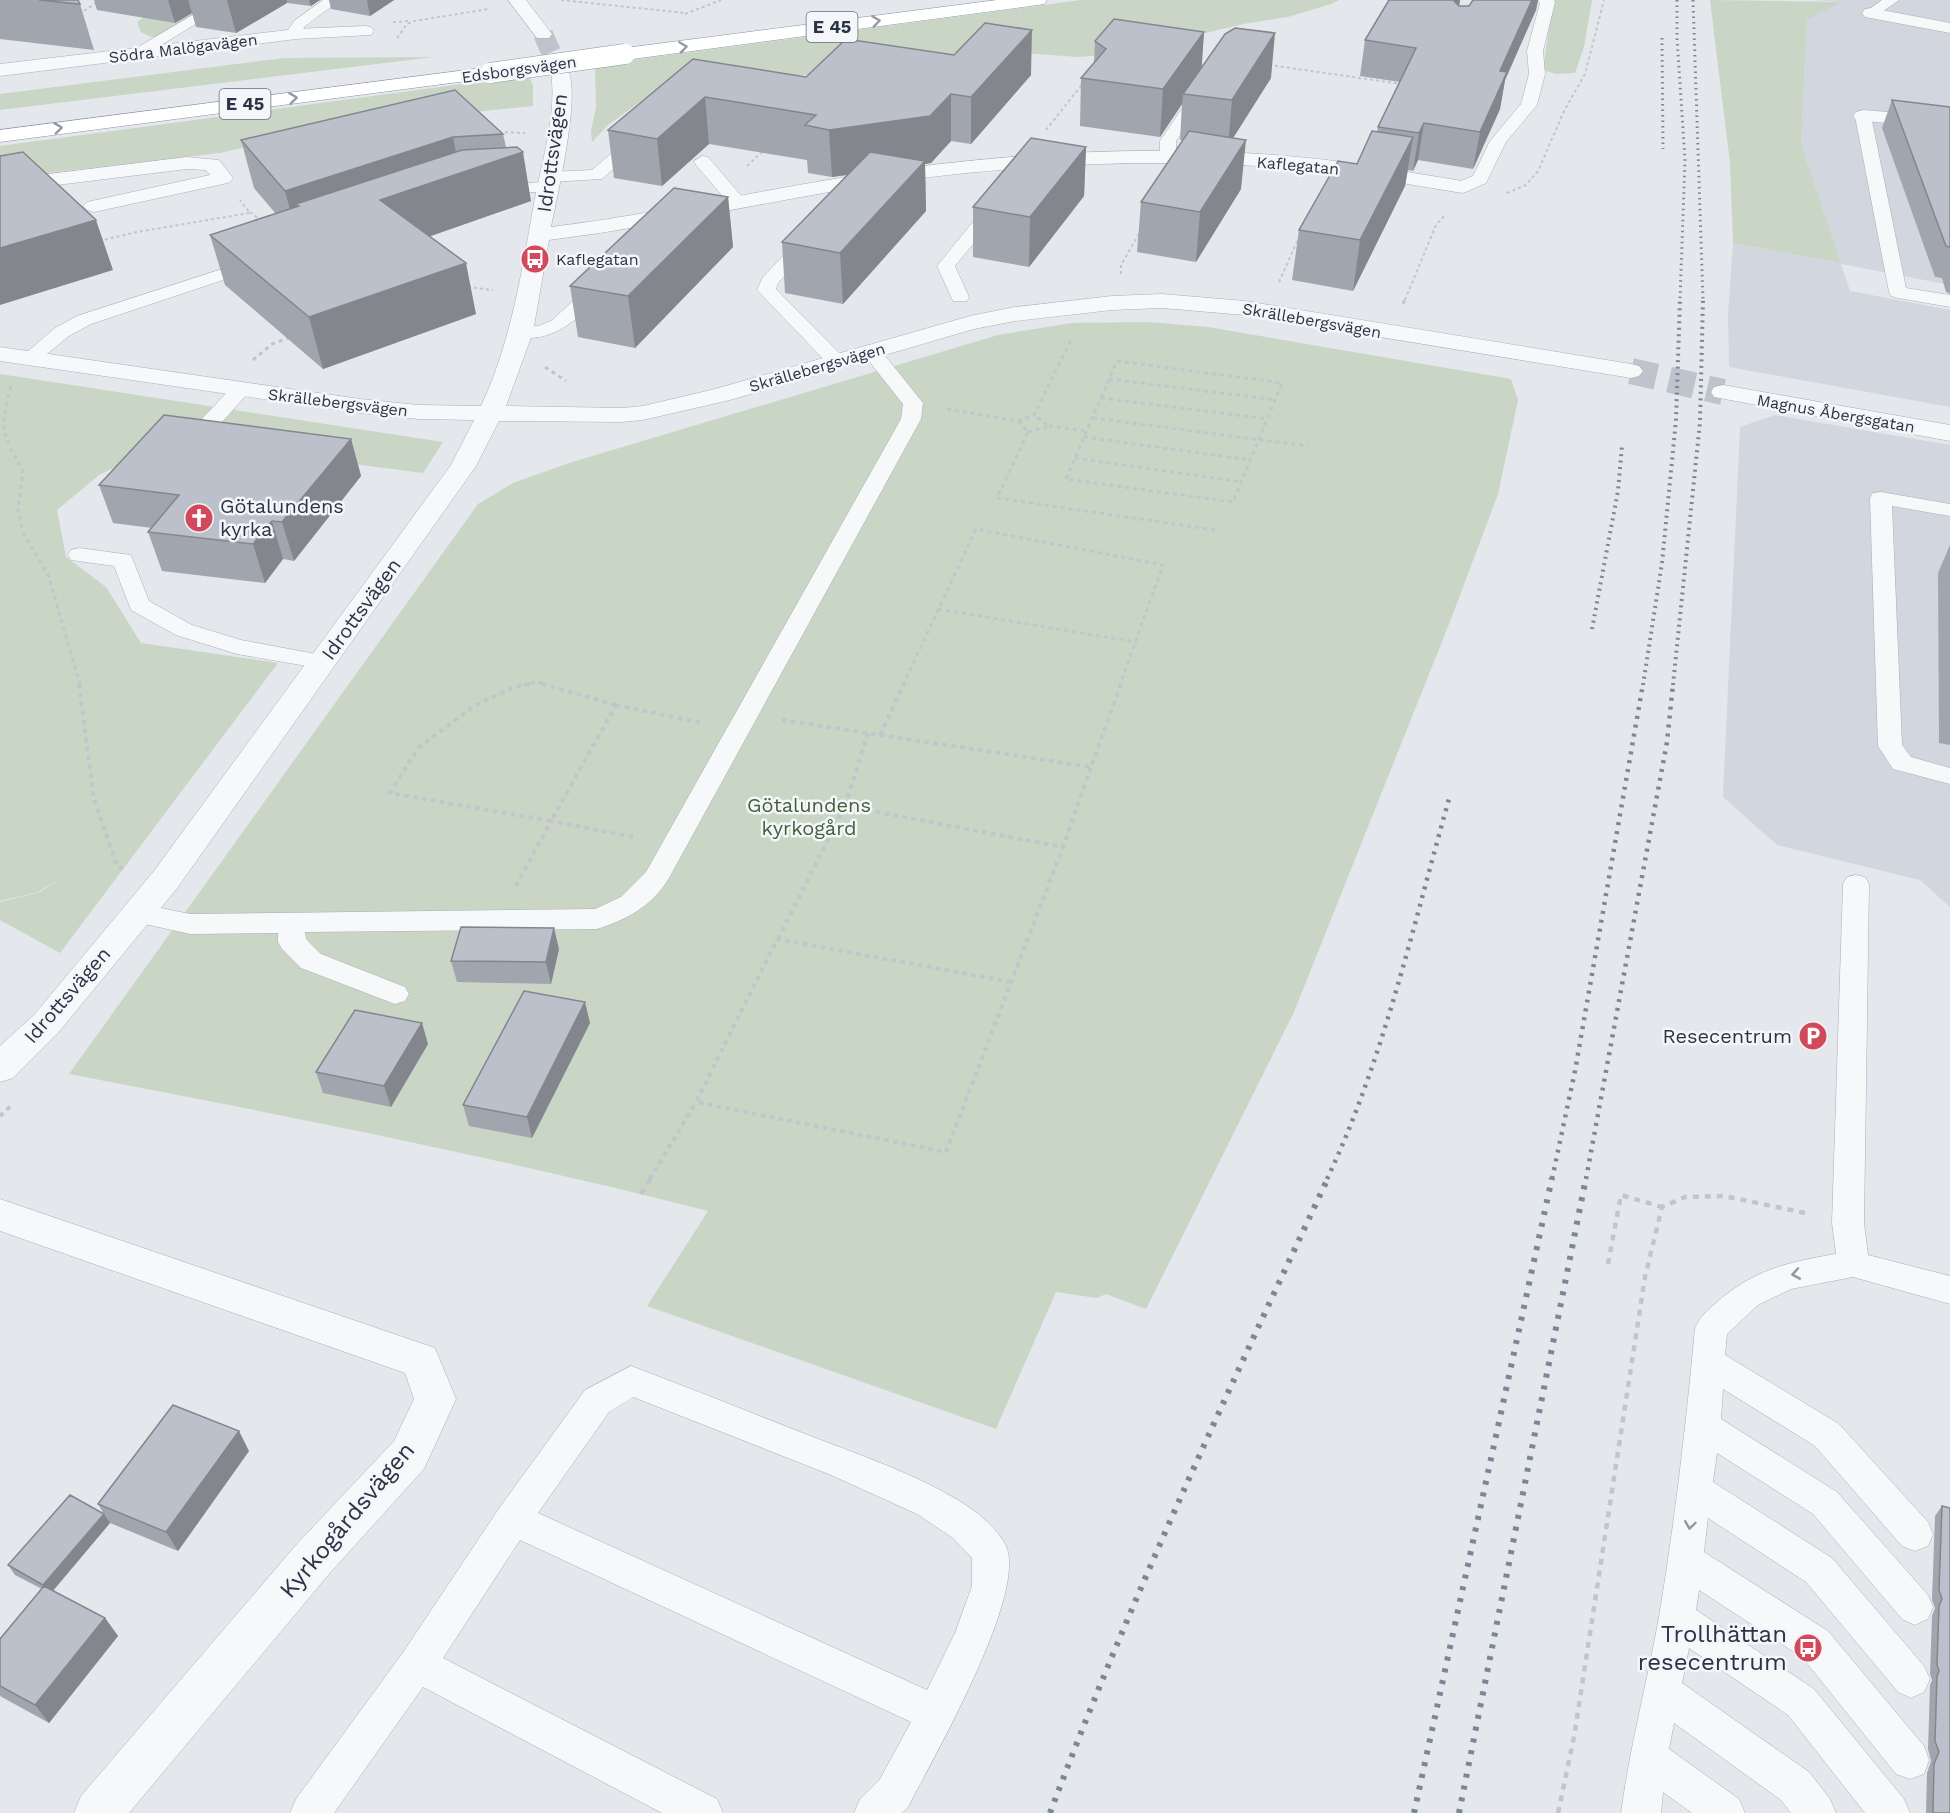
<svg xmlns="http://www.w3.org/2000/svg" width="1950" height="1813" font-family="'Work Sans',sans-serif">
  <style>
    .built { fill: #d2d6de }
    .green { fill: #c9d6c5 }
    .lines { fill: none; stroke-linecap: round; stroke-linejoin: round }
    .street-tunnel-far1 { stroke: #bfc3cb; stroke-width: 20; stroke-dasharray: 20 10; stroke-linecap: butt }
    .street-tunnel { stroke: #bfc3cb; stroke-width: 26; stroke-dasharray: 26 13; stroke-linecap: butt }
    .lane-casing { stroke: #a9aeb7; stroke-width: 1 }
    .street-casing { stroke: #a9aeb7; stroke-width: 1 }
    .highway-casing { stroke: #8b94a3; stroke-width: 1 }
    .path-far3 { stroke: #c2c5cb; stroke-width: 2; stroke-dasharray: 3 3; stroke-linecap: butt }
    .path-far2 { stroke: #c2c5cb; stroke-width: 3; stroke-dasharray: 4 4; stroke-linecap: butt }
    .path-far1 { stroke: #c2c5cb; stroke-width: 4; stroke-dasharray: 4.5 4.5; stroke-linecap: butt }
    .path { stroke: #c2c5cb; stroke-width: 4.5; stroke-dasharray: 6 6; stroke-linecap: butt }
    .lane { fill: #f7f8fa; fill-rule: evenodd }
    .street { fill: #f7f8fa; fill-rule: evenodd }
    .highway { fill: #fff; fill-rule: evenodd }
    .rail-far3 { stroke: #7d8696; stroke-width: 3; stroke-dasharray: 1.5 4; stroke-linecap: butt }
    .rail-far2 { stroke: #7d8696; stroke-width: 4; stroke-dasharray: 2 4.5; stroke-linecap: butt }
    .rail-far1 { stroke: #7d8696; stroke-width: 4.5; stroke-dasharray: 3 6; stroke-linecap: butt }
    .rail { stroke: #7d8696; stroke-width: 6; stroke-dasharray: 4 8; stroke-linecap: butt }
    .highway-bridge-casing { stroke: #8b94a3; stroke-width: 21; stroke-linecap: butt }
    .highway-bridge { stroke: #fff; stroke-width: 20 }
    .wall { fill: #a1a5ae }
    .shaded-wall { fill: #83868d }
    .building { fill: #bbc0ca; stroke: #83868d; stroke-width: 1.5 }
    .oneway { stroke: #959aa2 }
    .oneway2 { stroke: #9196a0 }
    .labels { text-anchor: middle; stroke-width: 5; stroke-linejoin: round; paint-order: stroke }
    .far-street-label { font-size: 16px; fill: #2b3445; stroke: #f4f6f9 }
    .far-poi-label { font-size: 16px; fill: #2b3445; stroke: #f4f6f9; text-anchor: start }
    .shield { fill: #f4f6f9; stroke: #676e7b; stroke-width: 1.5 }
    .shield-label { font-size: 18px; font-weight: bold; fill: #2b3445 }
    .street-label { font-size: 20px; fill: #2b3445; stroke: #f4f6f9 }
    .poi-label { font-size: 20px; fill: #2b3445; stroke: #f4f6f9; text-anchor: start }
    .park-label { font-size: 20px; fill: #3f6138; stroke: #f4f6f9 }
    .near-street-label { font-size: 24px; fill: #2b3445; stroke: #f4f6f9 }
    .near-poi-label { font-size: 24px; fill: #2b3445; stroke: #f4f6f9; text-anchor: end }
  </style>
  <rect width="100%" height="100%" fill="#e4e7ec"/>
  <path class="built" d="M1813 0H1950V285L1841 264 1850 291 1950 310V407L1729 367 1728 314 1733 243 1841 263 1801 144 1807 20 1841 2Z
    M1775 415 1950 445V907L1920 880 1777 845 1723 797 1740 427Z"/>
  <path class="green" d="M166 0H219L162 37H151L141 32 137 22Z
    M1081 0H1339L1331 4 1288 17 1243 24 1118 54 1078 57 1009 52 823 74 782 76 691 91 640 102 608 125 592 142 591 130 596 108 595 65Z
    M1553 0H1592L1584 47 1575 73 1556 74 1543 70Z
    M1710 0 1842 2 1807 20 1801 144 1841 263 1733 243 1730 163Z
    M434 57 0 110V94L284 58Z
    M529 75 533 86V106L337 126 220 153 0 178V146Z
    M1148 322 1208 327 1511 379 1518 400 1498 494 1451 619 1294 1012 1146 1309 1106 1294 1097 1298 1056 1292 996 1429 647 1306 708 1211C497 1157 283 1115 69 1074L478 504 513 483 569 463 998 335 1072 323Z
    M0 374 443 442 423 473 170 440 99 475 57 510 66 557 106 587 141 643 278 663 60 953 0 920V902L40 892 59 879 38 892 0 901Z"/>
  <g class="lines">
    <path class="street-tunnel-far1" d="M543 34 560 72"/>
    <path class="street-tunnel" d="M1631 371 1723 392"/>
    <g class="lane-casing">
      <path id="lane" d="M218 0H235L153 50 152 56H142L137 49 140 46Z
        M323 0H340L304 27 301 37H291L288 30 294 21Z
        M1538 0H1554L1555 2 1543 51 1545 74 1537 105 1506 142 1486 183 1468 191H1456L1453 187 1456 183 1473 176 1490 141 1521 104 1529 74 1527 51 1540 3Z
        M1882 0H1899L1876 16H1866L1864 13Z
        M1202 86 1210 91 1176 141V157L1174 161H1162L1160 157V141L1196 88Z
        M1863 111 1871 116 1906 288 1950 295V307L1898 298 1891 296 1889 292 1855 116Z
        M640 132 648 137 646 140 602 179 551 182 545 181 543 177 545 173 551 172 592 170 634 134Z
        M702 156 708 157 744 199 747 203 744 207H732L696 165 694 161Z
        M549 182 555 183 558 187 555 191 493 194 487 193 484 189 487 185 493 184Z
        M996 200 1002 201 1005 205 955 266 969 297 967 301H953L937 266 990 201Z
        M808 235 814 236 817 240 778 283 776 289 844 358 847 362 844 366H830L757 290 763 277 802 236Z
        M256 258 262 259 265 263 262 267 91 324 69 336 37 362H23L20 358 55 328 77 316Z
        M602 279 609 281 611 285 609 289C581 314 556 346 514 336L511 332 514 328 538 326 551 321 595 281Z
        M871 345 878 347 923 403 921 419 669 878C653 905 627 920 597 929L305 932 306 939 321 954 405 987 409 994 405 1001 395 1004 301 968 282 949 278 942V933L190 934 127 920 123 913 127 906 137 903 190 914 595 909 621 897 646 872 901 419 903 404 861 351 864 347Z
        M241 383 248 385 251 389 248 393 197 450 190 452 183 450 180 446 199 422 234 385Z
        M1881 492 1950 504V516L1892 506 1902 745 1911 757 1950 768V784L1893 769 1878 746 1870 498 1873 493Z
        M79 548 131 555 149 601 192 625 241 640 332 657 336 662 332 667 324 669 237 654 176 635 131 610 114 566 71 560 68 555 71 550Z
        M1856 875 1865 877 1869 884 1864 1223 1868 1255 1950 1276V1304L1853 1277 1791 1289 1758 1305 1727 1334 1725 1355 1839 1424 1928 1522 1933 1534 1928 1546 1915 1551 1902 1546 1815 1446 1723 1389 1721 1419 1837 1492 1928 1595 1933 1607 1928 1619 1915 1625 1902 1619 1813 1514 1717 1453 1713 1482 1832 1558 1924 1666 1930 1679 1924 1692 1911 1698 1898 1692 1806 1582 1708 1518 1704 1552 1828 1631 1924 1746 1929 1760 1924 1774 1910 1779 1896 1774 1802 1657 1699 1590 1696 1610 1814 1689 1904 1799 1910 1813H1865L1788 1715 1689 1648 1682 1683 1809 1772 1830 1799 1836 1813H1791L1781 1800 1674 1723 1669 1749 1739 1799 1745 1813H1692L1663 1792 1661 1813H1621C1630 1746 1647 1683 1659 1617 1675 1521 1686 1425 1695 1328 1700 1317 1707 1311 1716 1303 1753 1270 1788 1262 1836 1254L1832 1223 1843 884 1847 877Z
        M631 1366C692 1389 752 1413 813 1437 865 1457 933 1480 977 1513 988 1522 1005 1538 1008 1552 1020 1606 935 1755 908 1807L902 1813H854L860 1799 880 1779 911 1722 520 1540 443 1658 717 1799 723 1813H662L423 1687 334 1813H290L296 1799 404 1651 500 1507 585 1390ZM633 1397 831 1475 917 1514 953 1538 972 1558V1586L955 1633 927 1690 538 1513 609 1412Z"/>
    </g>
    <g class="street-casing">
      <path id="street" d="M508 0H526L552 34 549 38H537Z
        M1871 8 1950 23V33L1865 17 1862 13 1865 9Z
        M365 26 371 27 374 31 371 35 296 39 0 76V64L296 29Z
        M560 66 567 68C582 91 557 197 551 227 674 212 793 182 915 167 1042 151 1170 145 1298 157 1353 162 1407 172 1462 181L1469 183 1472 187 1469 191 1462 193C1407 184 1352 174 1297 169 1170 158 1041 163 914 179 792 195 672 225 549 240L533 332 506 406 622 408 643 406 715 389 970 316 1015 307 1112 296 1162 294 1245 301 1631 364 1639 366 1643 371 1639 376 1631 378 1245 315 1162 308 1112 310 1015 321 974 329 730 400 643 420 622 422 499 421 476 466 178 887 58 1033 13 1078 0 1082V1046L34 1015 154 871 451 465 474 420 419 419 360 413 0 361V347L360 399 419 405 481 406C512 340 522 269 535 198 543 157 557 114 551 72L553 68Z
        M1863 110 1950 117V129L1856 120 1853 116 1856 112Z
        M187 157 219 160 233 178 230 182 223 184 94 212 87 210 83 206 87 202 210 175 206 170 187 169 0 192V180Z
        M1723 385 1950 425V441L1714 397 1711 392 1714 387Z
        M0 1199 435 1348 456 1399 424 1469 329 1574 129 1813H74L81 1796 297 1544 394 1441 414 1399 405 1373 0 1231Z"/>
    </g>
    <g class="highway-casing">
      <path id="highway" d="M997 0H1047L1044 4 1038 5 625 60 618 58 616 54 618 50 625 48Z
        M490 67 497 69 499 73 497 77 0 142V130Z"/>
    </g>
    <path class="path-far3" d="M561 0 686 13
      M79 14 101 0
      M685 14 721 0
      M393 22 410 21
      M397 38 407 24 414 21 489 9
      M1269 65 1402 84
      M1046 130 1084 82
      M499 132 525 133
      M747 166 764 150
      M1507 193 1526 185 1538 171 1564 111 1585 74 1604 0
      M250 212 263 222
      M99 241 137 232 250 213 240 200
      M1121 274V265L1140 232
      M1279 282 1299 237
      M468 287 493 290
      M1405 300 1436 225 1446 214"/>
    <path class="path-far2" d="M1403 304 1405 299
      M253 360 272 344 289 338
      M1117 361 1282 383 1233 502 1066 479Z
      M545 367 566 381
      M1109 379 1276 400
      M11 386C0 425 1 436 23 470L18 510 23 532 49 577 80 685
      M1101 398 1267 419
      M947 409 1018 421 1034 415 1071 340
      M1093 418 1308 446
      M1018 421 1028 432 997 498 1215 530
      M1049 426 1085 431
      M1028 432 1049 426 1034 415
      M1084 437 1251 460
      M1075 458 1242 482
      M938 609 1136 642
      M523 685 537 682 547 685
      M903 685 976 529 1163 565 1120 685"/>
    <path class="path-far1" d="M79 684 94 799 117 866 125 870
      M530 684 514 687 474 706 418 748 390 793 551 821 616 705
      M542 684 616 705
      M616 705 703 723
      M782 720 880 735
      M868 733 845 806 1063 847 1091 767
      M880 735 1091 767 1121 684
      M880 735 904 684
      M516 886 551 821 638 838
      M778 939 845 806
      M1011 982 777 939 696 1102 946 1152 1063 847
      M0 1116 13 1104
      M650 1179 696 1102"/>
    <path class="path" d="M641 1194 651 1178
      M1608 1264 1621 1195 1662 1207
      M1558 1813 1574 1737 1645 1277 1662 1207 1685 1197 1724 1196 1810 1214"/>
    <use href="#lane" class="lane"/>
    <use href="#street" class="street"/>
    <use href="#highway" class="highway"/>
    <path class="rail-far3" d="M1677 0V38L1685 160 1680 300
      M1693 0 1703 300
      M1662 38 1663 149"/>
    <path class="rail-far2" d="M1592 629 1618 491 1622 446
      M1643 685 1662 563 1676 420 1680 299
      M1673 685 1700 422 1703 299"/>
    <path class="rail-far1" d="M1327 1179C1384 1059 1413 926 1449 799
      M1552 1179 1575 1071 1643 684
      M1586 1179 1667 742 1673 684"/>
    <path class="rail" d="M1050 1813C1131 1597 1230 1387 1328 1178
      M1414 1813 1552 1178
      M1459 1813 1586 1178"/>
    <g class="highway-bridge-casing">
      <path id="highway-bridge" d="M490 73 625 54"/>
    </g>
    <use href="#highway-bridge" class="highway-bridge"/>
  </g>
  <path class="wall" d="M0 0H78L80 4 94 50 0 39Z
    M94 0H320L311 6 287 3 236 33 196 27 192 13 175 23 97 10Z
    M329 0H394L370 16 331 9Z
    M1460 0 1459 6H1469L1473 0H1538L1536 10 1505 80 1500 109 1473 169 1418 160 1413 171 1408 170 1405 186 1353 291 1292 280 1299 230 1357 164 1377 132 1378 127 1400 82 1360 76 1365 40Z
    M1204 32 1201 67 1271 78 1233 138 1241 189 1196 262 1137 252 1141 202 1183 140H1180L1182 104 1160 137 1080 126 1081 78 1094 63 1095 41Z
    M693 59 806 77 1031 75 971 144 951 141 931 163 925 164 926 211 843 304 785 293 782 242 847 175 832 177 808 173 807 160 709 144 662 186 614 178 608 130Z
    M1892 100 1950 107V294L1946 292 1942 278 1935 277 1882 128Z
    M503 134 506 147 531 201 430 236 476 314 323 369 225 285 210 235 276 214 254 188 241 140Z
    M1086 147 1084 196 1029 267 973 257V207Z
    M728 197 733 247 635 348 578 337 570 286Z
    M351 439 361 476 294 561 283 559 265 583 162 571 148 532 152 528 113 523 99 485Z
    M1950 545V745L1939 743 1938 573Z
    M559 949 551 984 457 982 451 961Z
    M590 1023 532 1138 469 1126 463 1105Z
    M428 1044 391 1107 323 1093 316 1072Z
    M249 1451 178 1551 110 1523 53 1591 105 1618 118 1636 49 1723 0 1696V1639L42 1589 15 1575 8 1565 104 1514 98 1504Z
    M1942 1506 1950 1813H1926L1927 1773 1931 1761 1928 1749 1930 1685 1932 1680 1930 1674 1932 1616 1935 1608 1932 1600 1935 1516Z"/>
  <path class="shaded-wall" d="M168 0H188L192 13 175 23Z
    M227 0H287V3L236 33Z
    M309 0H320L311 6Z
    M367 0H394L370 16Z
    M1454 0H1460L1457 19 1454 1Z
    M1532 0H1538L1536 10 1505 80 1500 109 1473 169 1480 132 1500 71Z
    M1032 30 1031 75 971 144V97Z
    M1204 32 1201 78 1183 94 1182 104 1160 137 1163 89Z
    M1275 33 1271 78 1228 146 1232 100Z
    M951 94V141L931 163 925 164 926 211 843 304 840 253 923 164 832 177 829 130Z
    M705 97 709 144 662 186 657 139Z
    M1424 123 1418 160 1413 171 1419 133Z
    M453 137 460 173 523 152 531 201 391 250 299 206 296 204 305 238 298 240 285 191Z
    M1413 137 1405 186 1353 291 1360 240Z
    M1246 140 1241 189 1196 262 1200 212Z
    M1086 147 1084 196 1029 267 1030 217Z
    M728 197 733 247 635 348 628 296Z
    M96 220 113 270 0 305V248Z
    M466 263 476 314 323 369 309 317Z
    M351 439 361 476 294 561 282 522Z
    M272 521 283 559 265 583 253 544Z
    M554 928 559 949 551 984 546 962Z
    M585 1002 590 1023 532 1138 527 1117Z
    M422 1023 428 1044 391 1107 384 1086Z
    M239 1431 249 1451 178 1551 166 1532Z
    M104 1514 110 1523 50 1594 43 1585Z
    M105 1618 118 1636 49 1723 35 1705Z"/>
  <path class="building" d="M39 0H78L80 4Z
    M1389 0H1454V1L1459 6H1469L1473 0H1532L1500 71 1507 72 1480 132 1424 123 1419 133 1378 127 1416 48 1365 40Z
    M1114 19 1204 32 1163 89 1081 78 1106 49 1095 41Z
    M985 23 1032 30 971 97 951 94 930 116 829 130 805 125 816 115 705 97 657 139 608 130 693 59 806 77 846 39 954 55Z
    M1235 28 1275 33 1232 100 1183 94 1225 34Z
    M455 90 503 134 453 137 285 191 241 140Z
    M1892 100 1950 107V247L1946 246Z
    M1189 131 1246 140 1200 212 1141 202Z
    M1372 131 1413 137 1360 240 1299 230 1338 161 1357 164Z
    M1031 138 1086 147 1030 217 973 207Z
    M517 147 523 152 380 200 466 263 309 317 210 235 299 206 296 204 462 150Z
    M23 152 96 220 0 248V156Z
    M870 152 925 161 840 253 782 242Z
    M674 188 728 197 628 296 570 286Z
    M164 415 351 439 282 522 272 521 253 544 148 532 179 495 99 485Z
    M461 927 554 928 546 962 451 961Z
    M524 991 585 1002 527 1117 463 1105Z
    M355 1010 422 1023 384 1086 316 1072Z
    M173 1405 239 1431 166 1532 98 1504Z
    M70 1495 104 1514 43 1585 8 1565Z
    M1942 1506 1950 1508V1813H1933L1934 1764 1939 1752 1935 1741 1937 1676 1939 1671 1937 1665 1939 1606 1942 1599 1939 1590Z
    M44 1586 105 1618 35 1705 0 1686V1639Z"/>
  <defs><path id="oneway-chevron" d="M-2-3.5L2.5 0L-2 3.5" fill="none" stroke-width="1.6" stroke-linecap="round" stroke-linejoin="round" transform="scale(1.5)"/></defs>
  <g class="oneway">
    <use href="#oneway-chevron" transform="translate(876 21) rotate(-8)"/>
    <use href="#oneway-chevron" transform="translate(683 47) rotate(-8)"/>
    <use href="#oneway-chevron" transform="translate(293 98) rotate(-7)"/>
    <use href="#oneway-chevron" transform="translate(58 128) rotate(-7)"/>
  </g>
  <g class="oneway2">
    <use href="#oneway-chevron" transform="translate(1796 1274) rotate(170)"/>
    <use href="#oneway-chevron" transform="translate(1690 1525) rotate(98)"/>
  </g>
  <defs>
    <g id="bus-disc" transform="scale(1.5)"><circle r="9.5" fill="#d1495b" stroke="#f4f6f9"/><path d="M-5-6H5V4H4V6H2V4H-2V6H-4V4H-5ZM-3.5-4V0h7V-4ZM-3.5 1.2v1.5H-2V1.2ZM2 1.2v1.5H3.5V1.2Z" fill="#fff"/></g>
    <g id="church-disc" transform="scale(1.5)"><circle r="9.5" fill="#d1495b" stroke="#f4f6f9"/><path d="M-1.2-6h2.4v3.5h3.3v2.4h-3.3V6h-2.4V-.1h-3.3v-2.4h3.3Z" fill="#fff"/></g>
    <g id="parking-disc" transform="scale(1.5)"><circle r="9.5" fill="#d1495b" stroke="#f4f6f9"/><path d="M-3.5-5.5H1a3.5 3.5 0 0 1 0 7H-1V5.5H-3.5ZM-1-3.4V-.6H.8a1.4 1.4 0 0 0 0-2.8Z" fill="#fff"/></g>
  </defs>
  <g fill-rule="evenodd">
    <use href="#bus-disc" x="535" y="259"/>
    <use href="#church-disc" x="199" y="518"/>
    <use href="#parking-disc" x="1813" y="1036"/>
    <use href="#bus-disc" x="1808" y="1648"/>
  </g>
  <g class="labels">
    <g class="far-street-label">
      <text transform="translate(183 48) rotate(-7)" y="6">Södra Malögavägen</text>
      <text transform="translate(519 69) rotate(-8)" y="6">Edsborgsvägen</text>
      <text transform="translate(1298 165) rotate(5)" y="6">Kaflegatan</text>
      <text transform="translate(1312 320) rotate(10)" y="6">Skrällebergsvägen</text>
      <text transform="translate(817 367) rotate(-16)" y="6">Skrällebergsvägen</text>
      <text transform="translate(338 402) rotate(7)" y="6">Skrällebergsvägen</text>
      <text transform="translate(1836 413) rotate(10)" y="6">Magnus Åbergsgatan</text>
    </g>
    <g class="far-poi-label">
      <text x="556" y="265">Kaflegatan</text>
    </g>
    <g class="shield">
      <rect x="806.5" y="12" width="51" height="30" rx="4.5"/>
      <rect x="219.5" y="89" width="51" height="30" rx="4.5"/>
    </g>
    <g class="shield-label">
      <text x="832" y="33">E 45</text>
      <text x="245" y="110">E 45</text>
    </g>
    <g class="street-label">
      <text transform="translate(552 153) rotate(-82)" y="7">Idrottsvägen</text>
      <text transform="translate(361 609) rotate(-54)" y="7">Idrottsvägen</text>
      <text transform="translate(67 995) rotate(-49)" y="7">Idrottsvägen</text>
    </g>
    <g class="poi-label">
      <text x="220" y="513">Götalundens<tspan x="220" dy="23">kyrka</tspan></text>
      <text x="1792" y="1043" text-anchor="end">Resecentrum</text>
    </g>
    <g class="park-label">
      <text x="809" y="812">Götalundens<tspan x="809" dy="23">kyrkogård</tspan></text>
    </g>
    <g class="near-street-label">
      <text transform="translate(347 1520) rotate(-50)" y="8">Kyrkogårdsvägen</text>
    </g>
    <g class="near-poi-label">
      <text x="1787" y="1642">Trollhättan<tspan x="1787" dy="28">resecentrum</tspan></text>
    </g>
  </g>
</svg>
